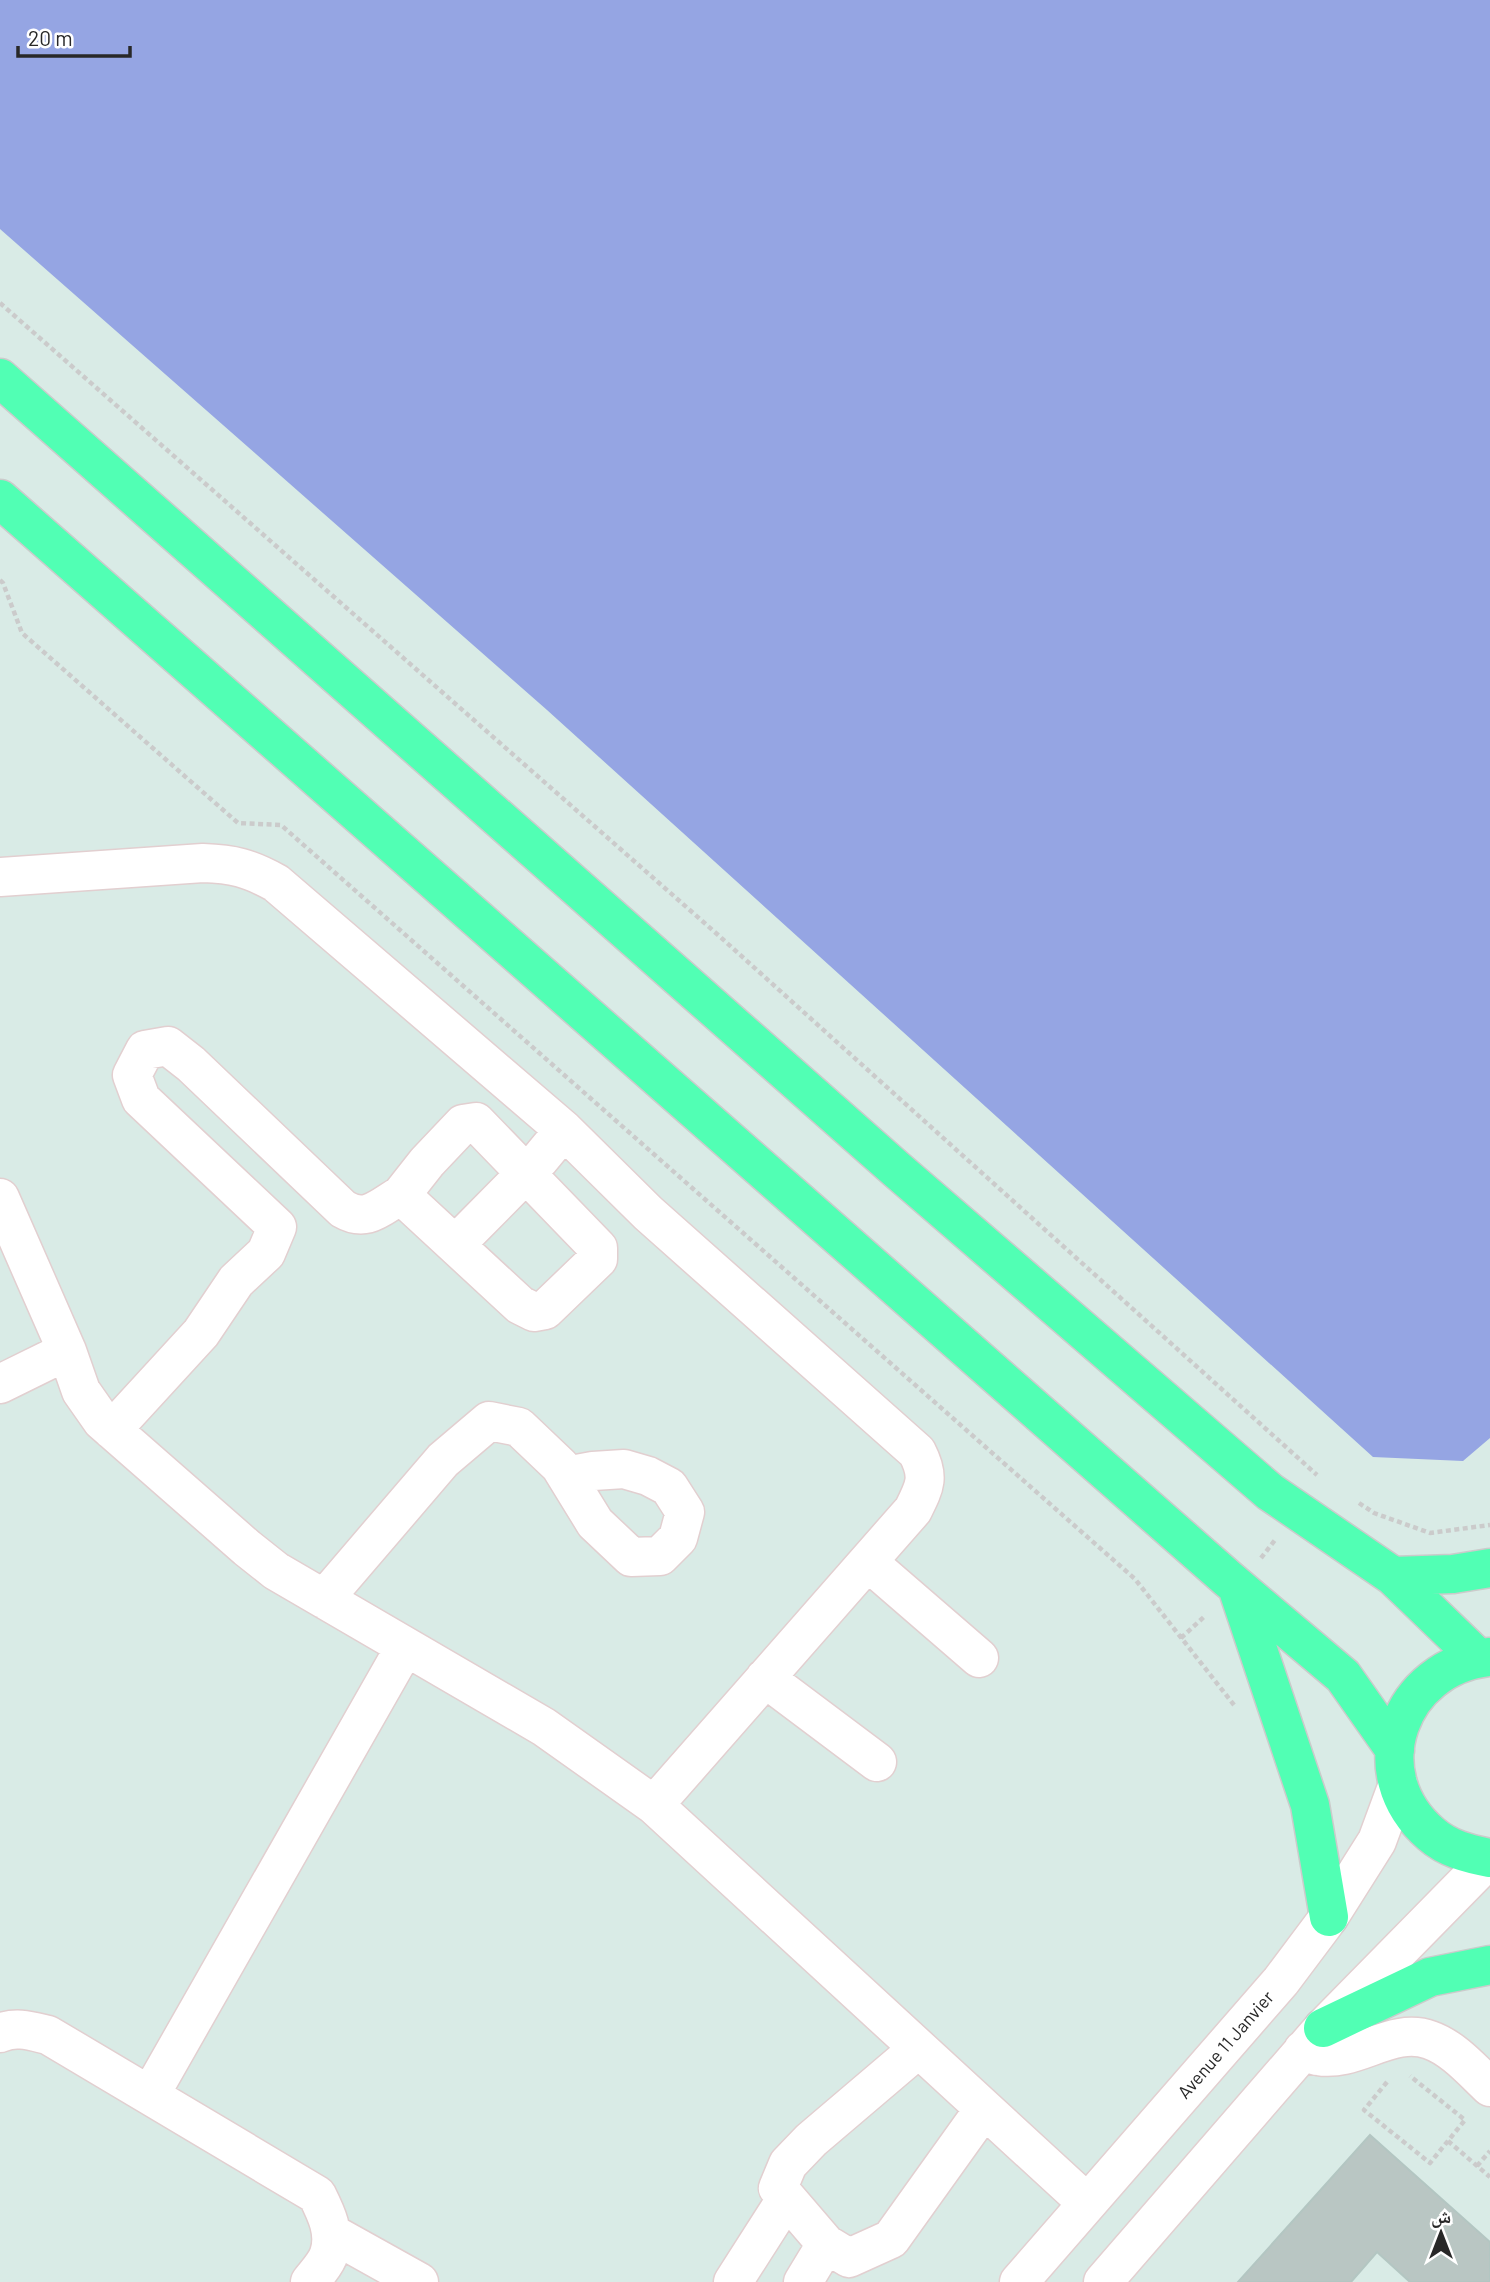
<svg xmlns="http://www.w3.org/2000/svg" width="1490" height="2282" font-family="Barlow,'Noto Naskh Arabic',sans-serif">
  <style>
    .green { fill: #95a5e3 }
    .building { fill: #b9c6c3; stroke: #b3c6c2; stroke-width: 2 }
    .lines { fill: none; stroke-linecap: round; stroke-linejoin: round }
    .minor-casing { stroke: #e2cfd0; stroke-width: 41 }
    .highway-casing { stroke: #cbcbcb; stroke-width: 41 }
    .path { stroke: #cbcbcb; stroke-width: 4.5; stroke-dasharray: 5 3.5; stroke-linecap: butt }
    .minor { stroke: #fff; stroke-width: 38 }
    .highway { stroke: #51ffb4; stroke-width: 38 }
    .labels { text-anchor: middle; stroke-width: 5; stroke-linejoin: round; paint-order: stroke }
    .street-label { font-size: 18px; fill: #282828; stroke: #fff }
  </style>
  <rect width="100%" height="100%" fill="#d9ebe6"/>
  <path class="green" d="M0 0H1490V1438L1463 1461 1373 1457 547 710 0 229Z"/>
  <path class="building" d="M1370 2135 1490 2242V2282H1410L1377 2252 1351 2282H1238Z"/>
  <g class="lines">
    <g class="minor-casing">
      <path id="minor" d="M0 877 203 863C233 864 249 868 276 883L564 1130 648 1213 917 1452C930 1477 925 1486 913 1510L654 1805
        M476 1122 598 1248V1259L545 1310 534 1312 520 1305 401 1195 427 1162 463 1124Z
        M0 1198 67 1351 81 1391 102 1421 247 1548 276 1571 544 1727 654 1805 1087 2203
        M456 1244 540 1159 564 1130
        M0 1384 67 1351
        M112 1430 201 1333 236 1281 266 1253 277 1227 141 1099 132 1075 145 1050 168 1046 191 1064 343 1209C367 1223 380 1207 401 1195
        M868 1562 979 1658
        M324 1599 443 1460 489 1421 519 1427 560 1466 595 1523 631 1557 660 1556 678 1538 685 1512 669 1487 648 1476 624 1469 593 1471 566 1476
        M765 1678 877 1762
        M0 2033C16 2026 31 2031 48 2035L317 2195C326 2213 336 2233 329 2254 326 2264 316 2274 310 2282
        M918 2049 811 2140 788 2164 778 2188 826 2244 849 2258 891 2239 984 2109
        M1303 2050C1308 2052 1313 2056 1318 2056 1356 2063 1392 2026 1430 2040 1453 2048 1472 2070 1490 2087
        M150 2095 405 1647
        M331 2233 419 2282
        M733 2282 786 2199
        M803 2282 826 2244
        M1019 2282 1281 1981 1329 1917 1377 1841 1398 1784
        M1103 2282 1323 2028 1490 1858"/>
    </g>
    <g class="highway-casing">
      <path id="highway" d="M0 378 896 1169 1270 1492 1393 1576 1478 1658
        M0 499 1227 1578 1343 1676 1395 1750
        M1393 1576 1453 1574 1490 1568
        M1237 1587 1310 1805 1329 1917
        M1490 1657C1399 1666 1360 1773 1431 1834 1448 1849 1469 1854 1490 1858
        M1323 2028 1430 1977 1490 1965"/>
    </g>
    <path class="path" d="M0 303 717 934 1317 1475
      M0 580 3 583 22 633 238 823 281 825 1135 1579 1234 1705
      M1359 1503 1374 1513 1430 1533 1490 1525
      M1261 1558 1275 1540
      M1181 1638 1206 1615
      M1387 2082 1364 2110 1430 2163 1465 2120 1410 2076
      M1448 2141 1490 2177
      M1477 2166 1490 2151"/>
    <use href="#minor" class="minor"/>
    <use href="#highway" class="highway"/>
  </g>
  <g class="labels">
    <g class="street-label">
      <text transform="translate(1226 2045) rotate(-49)" y="6">Avenue 11 Janvier</text>
    </g>
  </g>
  <g transform="translate(1441 2233)" stroke="#ffffff" stroke-width="5" paint-order="stroke">
  <path d="M0-5L12 26L0 18L-12 26Z" fill="#282828"/>
  <text y="-10" font-size="19" font-weight="bold" text-anchor="middle" fill="#282828">ش</text>
  </g>
  <path d="M18 46v10h112v-10" fill="none" stroke="#282828" stroke-width="3.5"/>
  <text x="28" y="46" font-size="21" fill="#282828" stroke="#ffffff" stroke-width="5" paint-order="stroke">20 m</text>
</svg>
